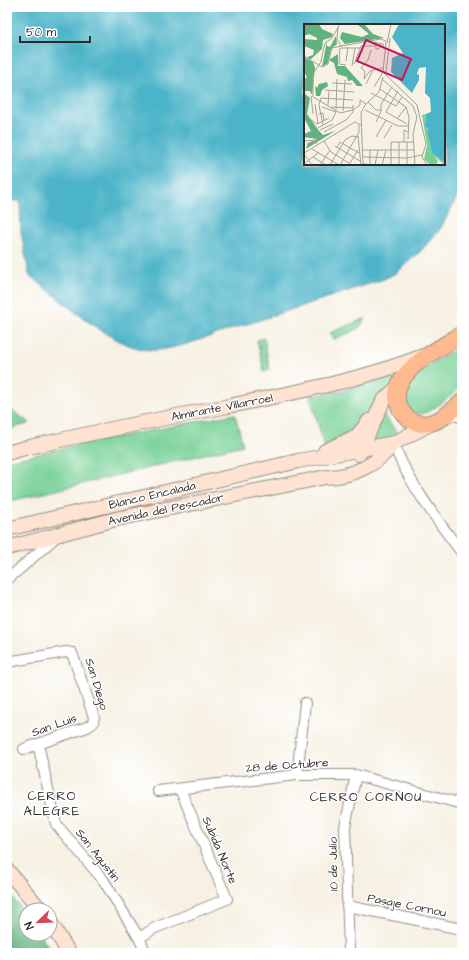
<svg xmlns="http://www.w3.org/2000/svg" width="469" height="960" font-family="'Architects Daughter',sans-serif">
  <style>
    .green { fill: #77d096; stroke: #517e60 }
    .forest { fill: #61b27f; stroke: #466e55 }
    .water { fill: #4bb4c8; stroke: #3b707a; fill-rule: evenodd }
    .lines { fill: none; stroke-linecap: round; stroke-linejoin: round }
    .street-casing { stroke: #918e87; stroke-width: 12 }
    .secondary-casing { stroke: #918e87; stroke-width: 16 }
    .primary-casing { stroke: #918e87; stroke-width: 18 }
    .street { stroke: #fff; stroke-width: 10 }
    .secondary { stroke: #fee3d2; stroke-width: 14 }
    .primary { stroke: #fcba8e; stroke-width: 16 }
    .labels { text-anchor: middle; stroke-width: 3; stroke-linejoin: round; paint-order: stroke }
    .street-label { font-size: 12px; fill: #2b2b2b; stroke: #fff }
    .neighbourhood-label { font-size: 13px; letter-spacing: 1px; fill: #2b2b2b; stroke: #fff }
    .inset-road { fill: none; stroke: #a5a299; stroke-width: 1 }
    .view { fill: #c2185b; fill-opacity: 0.15; stroke: #c2185b; stroke-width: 2 }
    .inset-edge { fill: none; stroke: #2b2b2b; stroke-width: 2 }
  </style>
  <rect width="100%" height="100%" fill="#fff"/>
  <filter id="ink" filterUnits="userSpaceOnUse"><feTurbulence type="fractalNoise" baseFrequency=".025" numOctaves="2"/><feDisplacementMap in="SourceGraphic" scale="8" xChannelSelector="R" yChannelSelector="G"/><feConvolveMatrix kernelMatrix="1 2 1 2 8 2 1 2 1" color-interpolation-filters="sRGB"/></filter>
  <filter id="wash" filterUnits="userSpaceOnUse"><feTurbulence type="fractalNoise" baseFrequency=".012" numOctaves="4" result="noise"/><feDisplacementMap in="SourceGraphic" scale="16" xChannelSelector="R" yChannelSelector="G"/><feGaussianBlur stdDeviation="0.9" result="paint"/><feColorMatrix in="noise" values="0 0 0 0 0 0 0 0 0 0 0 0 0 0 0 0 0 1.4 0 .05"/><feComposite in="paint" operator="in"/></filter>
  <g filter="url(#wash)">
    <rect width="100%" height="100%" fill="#f7f1e3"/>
    <path class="green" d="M366 318 358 329 333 340 330 333Z
      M264 338 270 370 264 372 257 340Z
      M462 346V386C452 394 430 416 416 414 412 413 407 409 403 406L404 384 424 367Z
      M397 375 398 376 364 424 325 449 310 396 341 391Z
      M7 407 30 423 7 430Z
      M235 414 243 445 7 502V461L86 443Z
      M384 414 395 430 401 435 375 441 374 432Z"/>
    <path class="forest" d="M7 892 26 913V934H40L52 953H7Z"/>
    <path class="water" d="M7 7H462V188L441 228 419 253 396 273 384 279 187 344C175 347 162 351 150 350 113 349 59 298 29 275L21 232 20 201H12L11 189H7ZM305 25H444V164H305Z"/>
  </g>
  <g filter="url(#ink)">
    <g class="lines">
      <g class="street-casing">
        <path id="street" d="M445 416H462
          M394 443C404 477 440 524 462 553
          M7 580 57 536
          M7 662 66 652 72 653 94 717 93 723 87 727 24 749
          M38 744 56 824 104 881 139 938 146 953
          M297 775 305 703
          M158 791 297 775H356L462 804
          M347 906 462 929
          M139 938 155 928 227 899 180 789
          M349 953 345 827 356 775"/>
      </g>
      <g class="secondary-casing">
        <path id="secondary" d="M325 451 357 436 369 421
          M7 453 21 449C90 433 159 419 229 406 295 392 360 381 423 356
          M359 454 383 401 400 385
          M7 529 298 461 394 443 434 422
          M7 548 120 518 326 477C353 477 378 464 394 443
          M7 870 41 910
          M50 922 69 953"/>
      </g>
      <g class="primary-casing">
        <path id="primary" d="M462 334C441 348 413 360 400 383 390 403 407 428 429 423 442 421 452 410 462 402"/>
      </g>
      <use href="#street" class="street"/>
      <use href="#secondary" class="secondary"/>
      <use href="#primary" class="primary"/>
    </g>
  </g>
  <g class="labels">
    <g class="street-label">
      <text transform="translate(222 407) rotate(-11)" y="4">Almirante Villarroel</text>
      <text transform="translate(152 495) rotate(-13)" y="4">Blanco Encalada</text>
      <text transform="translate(166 509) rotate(-12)" y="4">Avenida del Pescador</text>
      <text transform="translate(97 684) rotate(73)" y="4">San Diego</text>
      <text transform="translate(54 725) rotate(-19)" y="4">San Luis</text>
      <text transform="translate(287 765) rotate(-4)" y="4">28 de Octubre</text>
      <text transform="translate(220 850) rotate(67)" y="4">Subida Norte</text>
      <text transform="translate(98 855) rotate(52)" y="4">San Agustín</text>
      <text transform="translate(333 864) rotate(-91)" y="4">10 de Julio</text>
      <text transform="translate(407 905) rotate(11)" y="4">Pasaje Cornou</text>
    </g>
    <g class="neighbourhood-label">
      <text x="52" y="800">CERRO<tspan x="52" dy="15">ALEGRE</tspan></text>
      <text x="366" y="801">CERRO CORNOU</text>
    </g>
  </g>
  <g transform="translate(304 24)">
    <rect width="141" height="141" fill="#f7f1e3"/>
    <path d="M122 90 121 100 125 105 123 108 128 129 141 137V141L130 132 134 137 132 141H126L120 135 123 121 118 91Z" fill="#77d096"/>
    <path d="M0 0H15L18 5 29 10 28 13 19 16 18 25 6 36 3 33 9 31 10 26 0 22V15L13 16V14L5 10 0 12ZM53 0H60L69 10 80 14 41 20 36 14 38 8 58 13 65 10ZM32 12 33 20 27 25 24 39 18 43 23 17V22L26 23ZM34 30V42H41L59 62H53L48 56 44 57 43 53 33 50 30 39 25 36ZM0 33 9 38 11 44 8 71 6 67H0V56L3 53 0 48ZM23 58 24 62 18 66 16 72H12L11 62 13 64 15 60ZM0 69 6 74 3 90 15 107 19 111 31 107 2 125 4 119 13 115 0 113V110L7 107 0 94Z" fill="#61b27f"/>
    <path d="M95 0H141V138L128 129 123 108 125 105 121 102 122 90 127 88 126 74 121 69 122 43 115 44 113 50 115 51V56L108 69 87 48 88 34 99 29 88 13Z" fill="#4bb4c8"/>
    <path class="inset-road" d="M34 3 33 15 37 22 77 15 82 17 79 48 113 81 122 120 118 133 123 141M69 18 79 20 80 24M83 19 87 0M72 21V25H75L77 19M36 24 35 40 42 41M37 24H57M67 26 64 36 57 44 61 47 60 55 66 47 79 44M0 32 18 43 24 40 28 24 38 22M18 36 9 50V73L36 89 49 86 56 81V76L62 80M17 37 21 19 28 14 36 0M42 37 44 23M50 40 57 22H72M48 42 51 24M82 48 86 14M78 55 109 82 113 93 109 110 111 141M28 59 48 60M62 60 69 46M70 63 79 48M76 65 102 83 105 93 104 115M21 66 50 68M94 67 82 88 103 100M67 69 92 82 98 73M7 72 9 90M64 78 72 86H77M11 80 14 100M24 81 25 67M27 83 49 84M32 86 33 55M61 86 94 102H105M39 87 41 56M15 90 19 89 20 97M6 95 13 100 25 94M93 95 102 83M72 98 77 87V80L88 63M19 101 15 81 17 74 49 76M14 104 28 96 32 88 18 83M16 106 29 100M20 108 42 96 49 88V81M54 112 57 141M72 113 82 96M80 114 88 101M0 117 12 116M20 117 27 128 48 141M100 118V106L104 108M3 120 14 116 12 120M31 122 56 137M33 123 36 118 55 129M8 125 35 141M58 126H110M66 126V140M0 129 51 98 57 101M0 130 8 141M9 133 22 141M59 133 103 134 118 131M46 139 54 126M0 140 15 128M59 140 71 141M16 141 26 126M26 141 41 116 48 112 54 113M36 141 55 108V101M59 141 57 89 61 81 75 68 79 53M71 141 74 126M78 141 82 126M87 141V118H109M95 141V118M103 141V118"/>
    <path class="view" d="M62 16 107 35 98 56 53 37Z"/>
    <rect width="141" height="141" class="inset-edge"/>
  </g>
  <rect width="469" height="960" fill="none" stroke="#fff" stroke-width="24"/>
  <g transform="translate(38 922) rotate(247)"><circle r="19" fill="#ffffff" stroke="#aaaaaa"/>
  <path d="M0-3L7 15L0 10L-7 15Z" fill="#d1495b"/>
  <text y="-6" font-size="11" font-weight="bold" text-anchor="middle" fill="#2b2b2b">N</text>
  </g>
  <path d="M20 36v6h70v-6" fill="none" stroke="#2b2b2b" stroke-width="2"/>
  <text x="26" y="36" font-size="12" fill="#2b2b2b" stroke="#ffffff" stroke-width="3" paint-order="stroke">50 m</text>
</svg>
